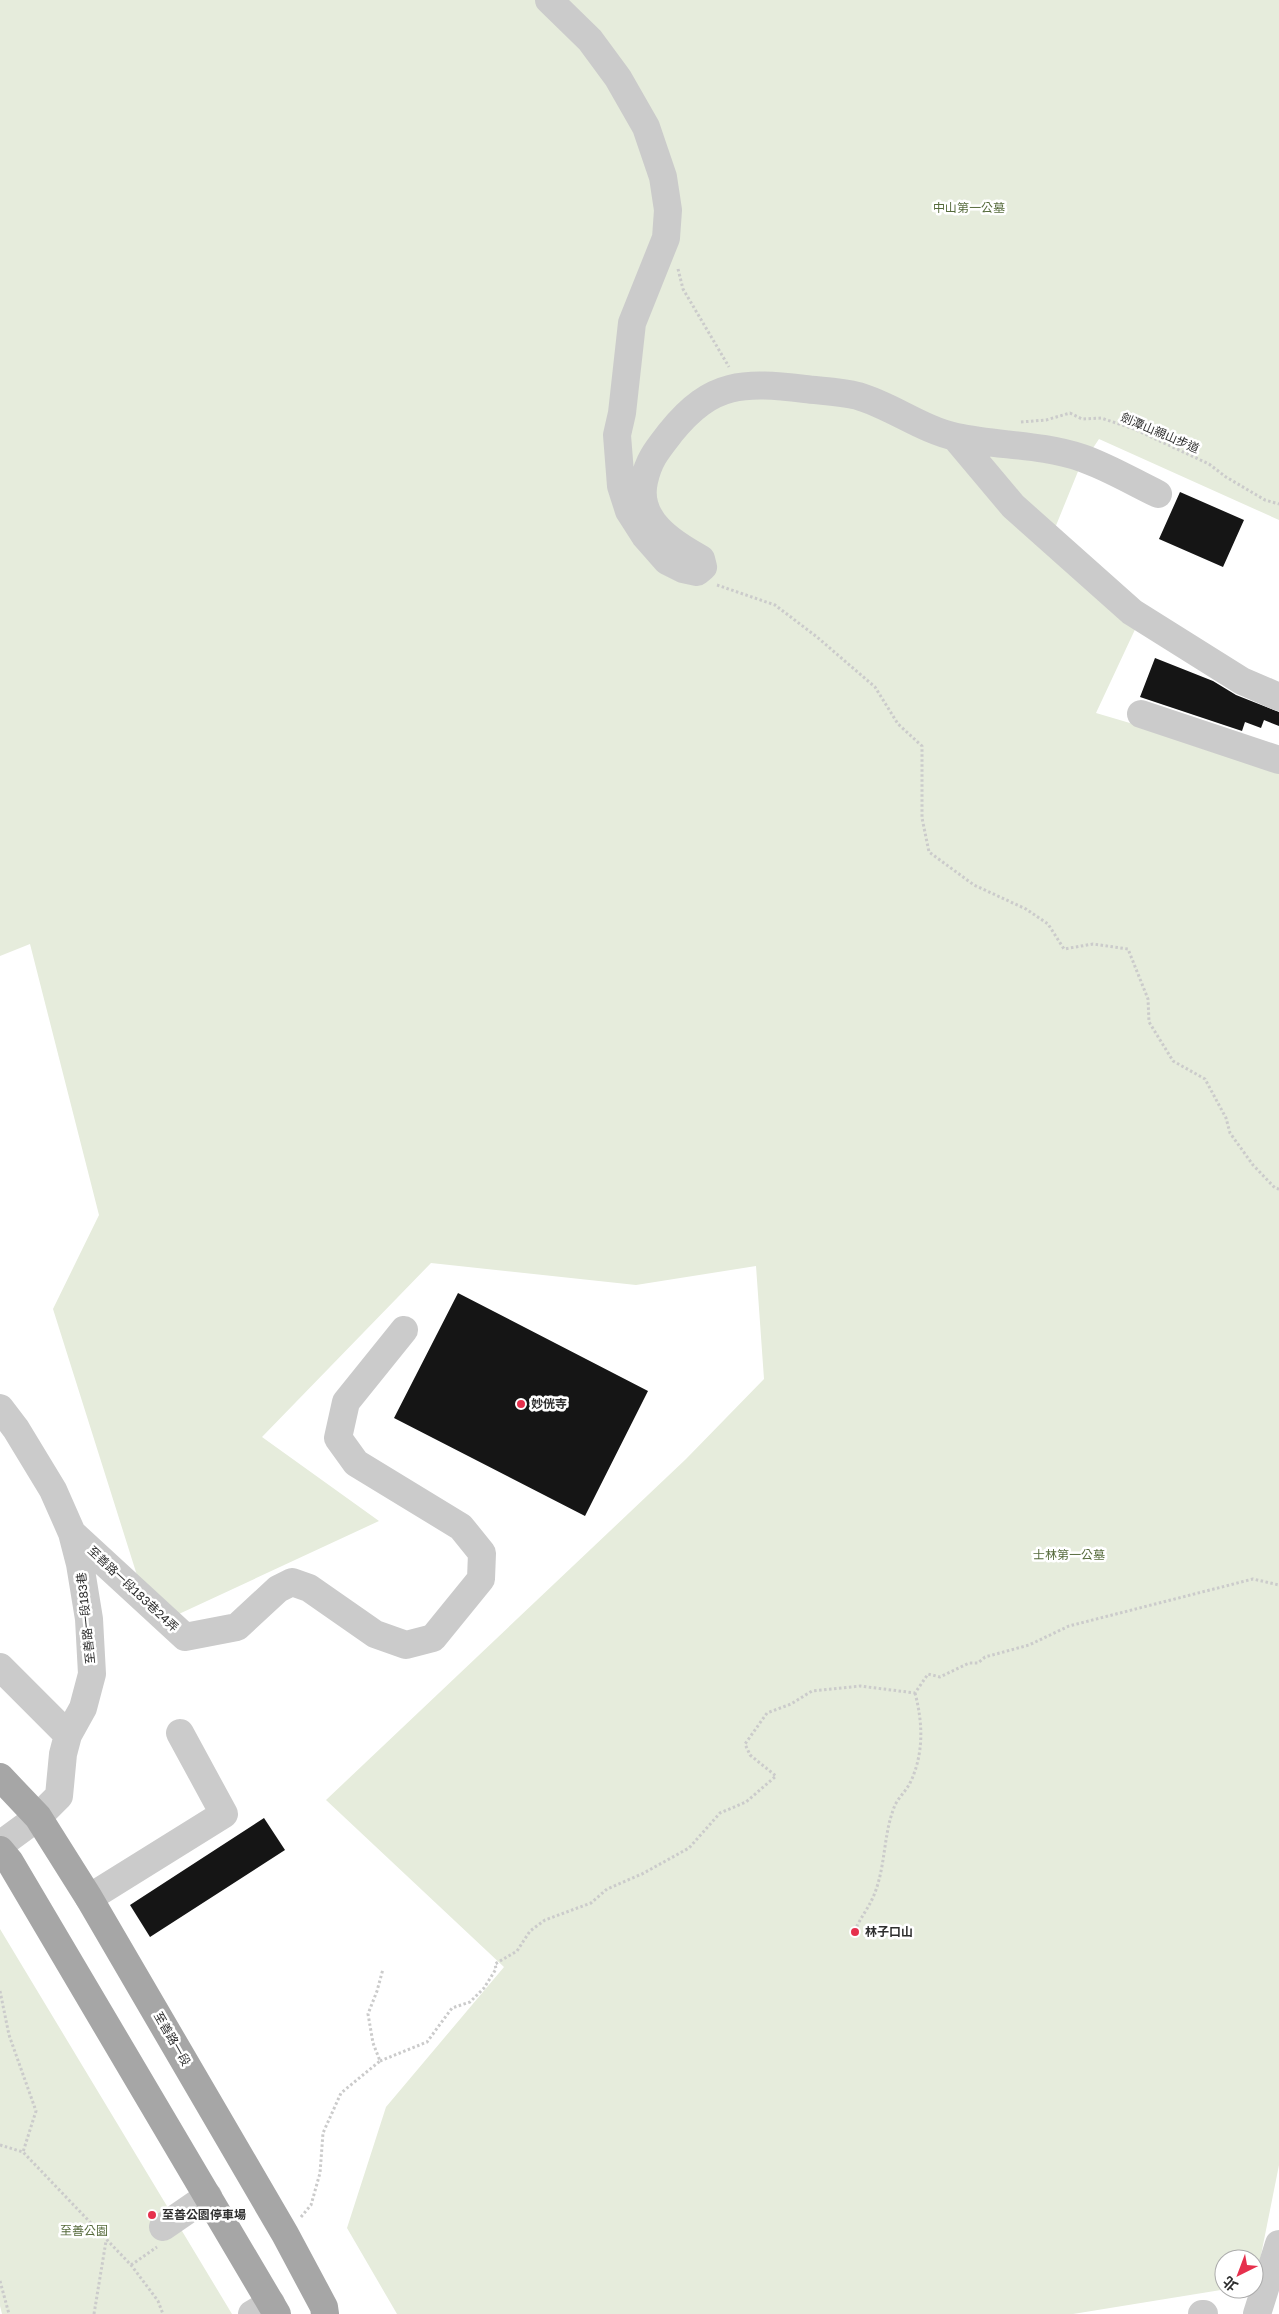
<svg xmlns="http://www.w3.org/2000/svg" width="1279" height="2314" font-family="'Golos Text','Noto Sans TC',sans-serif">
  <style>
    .green { fill: #e6ecdc }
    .building { fill: #151515 }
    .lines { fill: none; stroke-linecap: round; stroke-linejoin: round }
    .path { stroke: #cbcbcb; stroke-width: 3; stroke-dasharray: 2.5 2.5; stroke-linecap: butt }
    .minor { stroke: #cbcbcb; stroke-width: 28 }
    .major { stroke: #a6a6a6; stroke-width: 28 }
    .poi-dot { fill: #e6304d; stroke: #fff; stroke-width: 2 }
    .labels { text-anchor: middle; stroke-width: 5; stroke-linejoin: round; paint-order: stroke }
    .park-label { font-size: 12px; fill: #556a3b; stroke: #fff }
    .street-label { font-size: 12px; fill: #2e2e2e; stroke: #fff }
    .poi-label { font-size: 12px; font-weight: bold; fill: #2e2e2e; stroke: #fff; text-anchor: start }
  </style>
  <rect width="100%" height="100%" fill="#fff"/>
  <path class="green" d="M0 0H1279V520L1099 439 1079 469 1055 528 1146 606 1096 713 1279 767V2165L1255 2285 1254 2259H1224V2289H1227L1073 2314H397L347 2228 386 2107 504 1967 326 1800 686 1459 764 1379 756 1266 636 1285 431 1263 262 1437 379 1521 153 1626 53 1309 99 1215 30 944 0 956Z
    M0 1929 232 2314H2L0 2306Z"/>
  <path class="building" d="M1180 492 1244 520 1223 567 1159 539Z
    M1155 658 1213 681 1236 695 1279 712V726L1264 720 1261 728 1245 722 1242 731 1140 697Z
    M458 1293 648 1391 585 1516 394 1418Z
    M264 1818 285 1850 150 1937 130 1905Z"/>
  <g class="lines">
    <path class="path" d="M678 269 683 289 729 367
      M1021 422 1046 420 1070 413 1082 419 1101 418 1134 429 1209 464 1226 477 1265 500 1279 504
      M717 585 775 605 817 637 875 687 898 724 922 746V818L929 852 974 885 1026 909 1048 924 1064 949 1093 944 1128 949 1148 999 1149 1022 1173 1061 1205 1079 1226 1118 1230 1133 1253 1165 1275 1188 1279 1189
      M853 1936C859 1918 868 1910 874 1895 886 1866 883 1834 895 1805 899 1797 906 1791 910 1783 924 1754 923 1723 915 1693
      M0 1991 9 2035 36 2111 23 2152
      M380 2061 427 2042 452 2008 470 2002 484 1988 496 1969 495 1964 517 1951 530 1931 545 1920 591 1903 607 1889 642 1874 689 1848 720 1813 746 1802 776 1776 750 1755 745 1744 767 1713 791 1704 812 1691 860 1686 915 1693 928 1674 940 1677 969 1663H978L985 1657 1029 1645 1069 1626 1253 1579 1279 1585
      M0 2145 23 2152 131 2265 158 2301 163 2314
      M301 2217 311 2205 320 2173 323 2133 341 2093 380 2061 373 2043 368 2014 377 1991 383 1969
      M131 2265 157 2247
      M0 2281 9 2314
      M94 2314 106 2241"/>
    <path class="minor" d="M549 0 590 40 618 78 646 127 663 177 668 210 666 238 632 323 622 413 617 435 621 486 629 511 645 536 667 561 683 569 697 572 703 567 701 559C672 543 635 520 644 481 649 459 657 450 671 432 712 381 744 382 805 389 822 391 842 392 858 396 892 406 921 429 956 437 998 446 1041 444 1082 458 1108 467 1133 482 1158 494
      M955 437 1013 506 1132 612 1242 681 1279 697
      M1141 714 1279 760
      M0 1408 16 1429 53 1490 72 1533 80 1564 89 1619 92 1674 83 1708 68 1735 63 1754 59 1796 38 1817 0 1845
      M72 1533 185 1637 237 1627 278 1589 292 1582 309 1588 375 1634 406 1645 433 1638 481 1579 482 1553 461 1527 356 1463 338 1438 346 1402 404 1330
      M0 1667 68 1735
      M89 1898 224 1814 180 1733
      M163 2227 208 2196
      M252 2314 271 2303
      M1202 2314H1204
      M1257 2314 1279 2244"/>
    <path class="major" d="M0 1777 38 1817 89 1898 285 2234 324 2307 325 2314
      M0 1850 10 1862 277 2314"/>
  </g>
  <g class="poi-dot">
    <circle cx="521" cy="1404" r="5"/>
    <circle cx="855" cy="1932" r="5"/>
    <circle cx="152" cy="2215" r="5"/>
  </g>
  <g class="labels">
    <g class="park-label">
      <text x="969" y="212">中山第一公墓</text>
      <text x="1069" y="1559">士林第一公墓</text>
      <text x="84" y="2235">至善公園</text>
    </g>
    <g class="street-label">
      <text transform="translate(1160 433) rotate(23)" y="4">劍潭山親山步道</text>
      <text transform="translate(133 1589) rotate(43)" y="4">至善路一段183巷24弄</text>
      <text transform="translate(86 1618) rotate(-96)" y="4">至善路一段183巷</text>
      <text transform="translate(172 2039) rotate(60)" y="4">至善路一段</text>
    </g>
    <g class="poi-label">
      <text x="531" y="1408">妙侊寺</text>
      <text x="865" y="1936">林子口山</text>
      <text x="162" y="2219">至善公園停車場</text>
    </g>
  </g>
  <g transform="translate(1239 2274) rotate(222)"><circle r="24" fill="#ffffff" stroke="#ababab"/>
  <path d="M0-4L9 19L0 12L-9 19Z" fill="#e6304d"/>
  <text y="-8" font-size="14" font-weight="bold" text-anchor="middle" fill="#2e2e2e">北</text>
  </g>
</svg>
